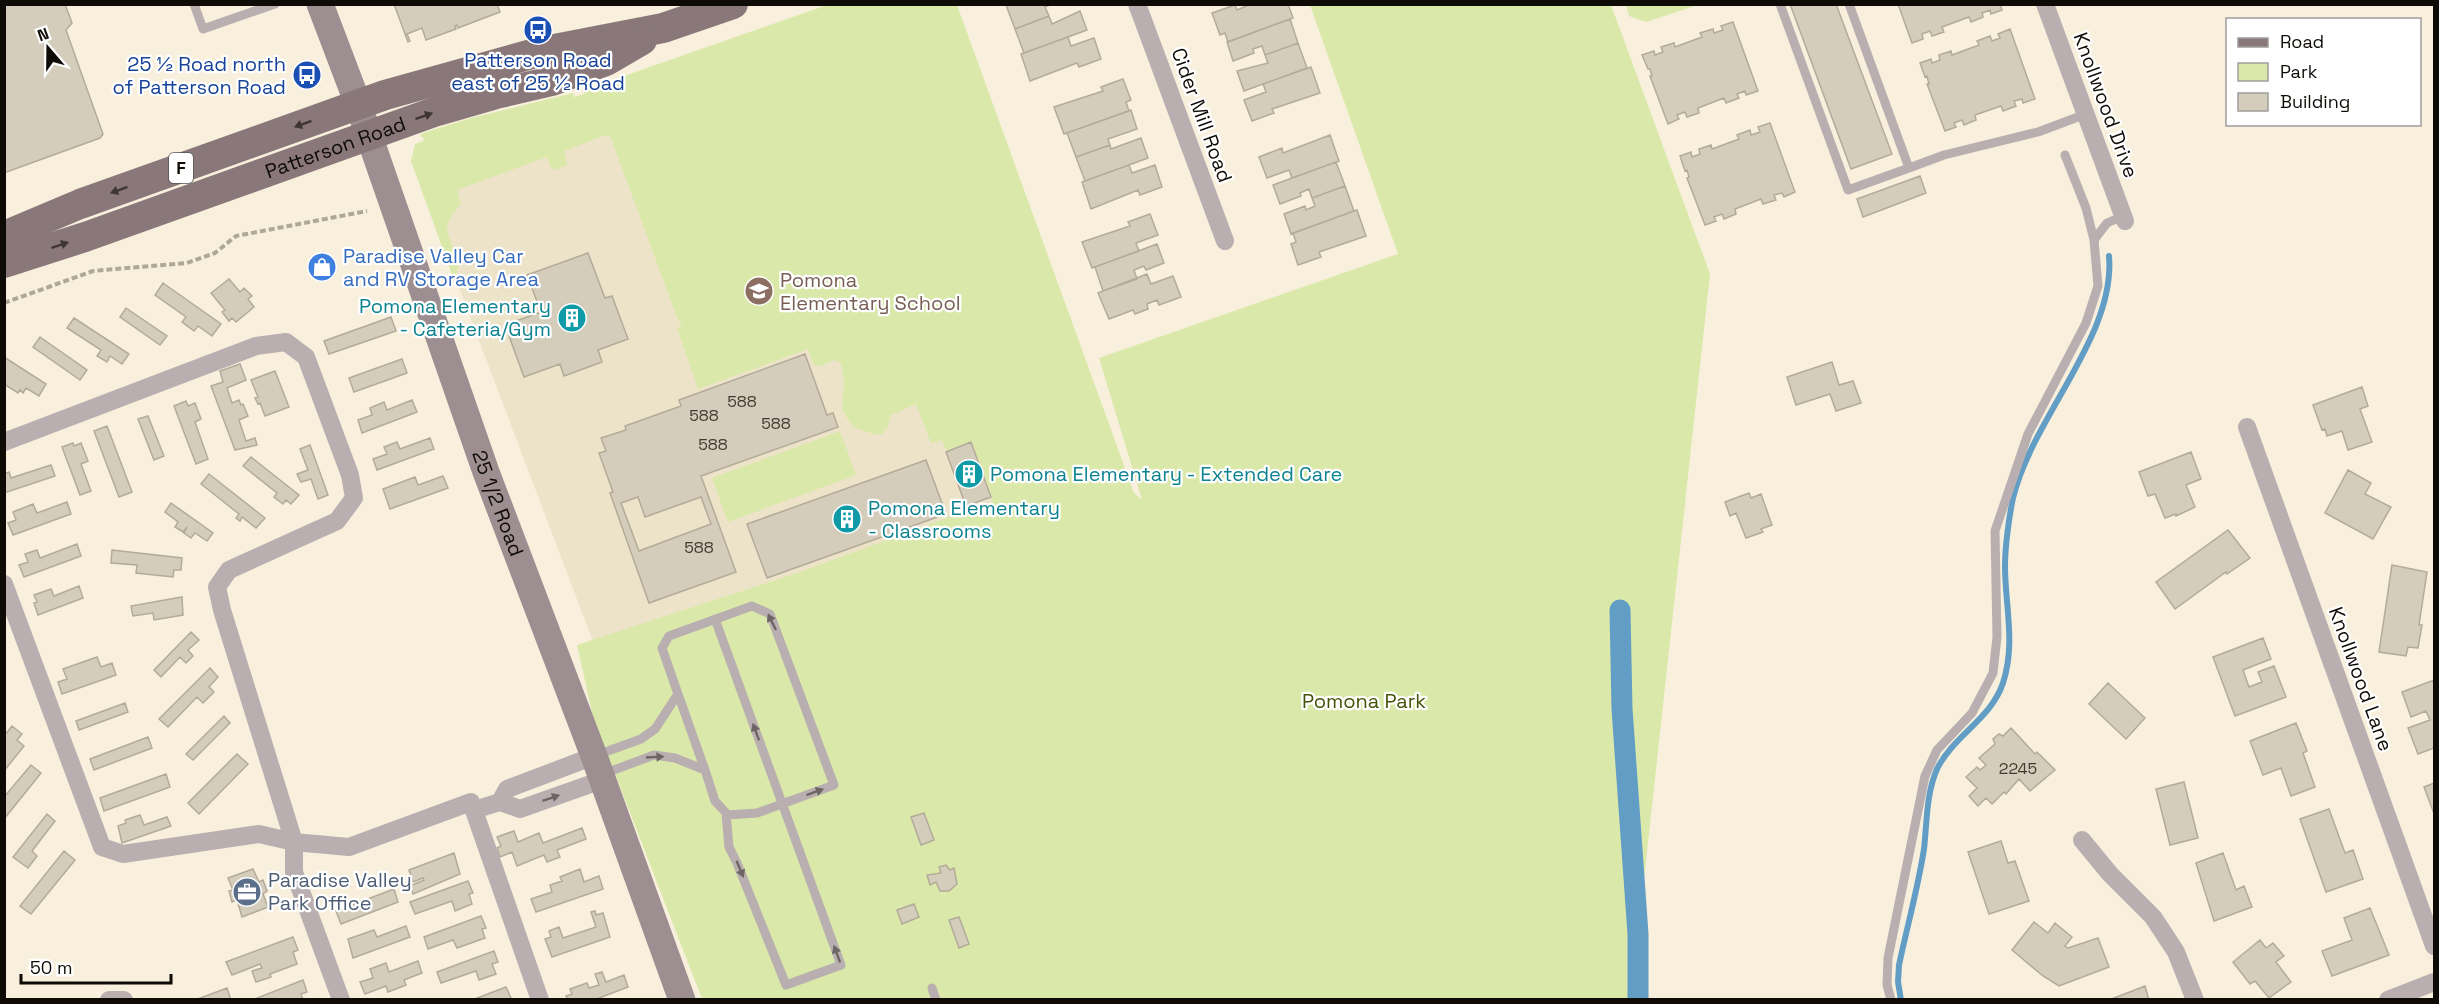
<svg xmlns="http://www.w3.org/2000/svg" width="2439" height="1004" font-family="'Space Grotesk',sans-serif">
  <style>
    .built { fill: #ede3c9 }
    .green { fill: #dae9a9 }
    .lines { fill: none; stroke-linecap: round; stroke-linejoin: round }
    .stream { stroke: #629dc6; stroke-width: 6 }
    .canal { stroke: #629dc6; stroke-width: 21 }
    .building { fill: #d5cdbb; stroke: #b3ab9a; stroke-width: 1.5; fill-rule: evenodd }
    .path { stroke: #aea899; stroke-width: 4; stroke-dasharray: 6 3; stroke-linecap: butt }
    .lane { stroke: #b9afb0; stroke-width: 9 }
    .street { stroke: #b9afb0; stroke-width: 18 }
    .secondary { stroke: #9d8e91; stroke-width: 27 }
    .primary { stroke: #89777a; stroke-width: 30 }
    .oneway { fill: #3f3634 }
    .oneway2 { fill: #6c6564 }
    .labels { text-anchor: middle; stroke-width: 4.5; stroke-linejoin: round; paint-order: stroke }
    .number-label { font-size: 16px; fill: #403c33 }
    .shield { fill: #fff; stroke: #565451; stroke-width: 1.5 }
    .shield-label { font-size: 18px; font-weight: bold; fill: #0e0b06 }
    .transit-label { font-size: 20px; fill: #164399; stroke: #fff }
    .street-label { font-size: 20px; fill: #0e0b06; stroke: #fff }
    .shop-label { font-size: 20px; fill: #366cbe; stroke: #fff; text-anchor: start }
    .education-label { font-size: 20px; fill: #785e54; stroke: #fff; text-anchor: start }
    .culture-label { font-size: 20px; fill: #0d838f; stroke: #fff; text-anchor: start }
    .park-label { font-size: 20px; fill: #475207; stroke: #fff }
    .service-label { font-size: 20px; fill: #4e5e75; stroke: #fff; text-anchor: start }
  </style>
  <rect width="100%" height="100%" fill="#f8f0dd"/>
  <path class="built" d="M900 5 1139 519 617 705 419 182Z"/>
  <path class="green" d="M827 5H957L1134 493 1142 500 1099 358 1398 254 1310 5H1611L1710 274 1631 999H702L593 717 577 645 803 571 960 513 963 518 961 513 991 503 992 496 972 442 948 451 945 448 942 440 931 443 916 404 891 415 888 427 882 434H873L856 428 850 423 842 410 844 383 841 363 834 360 821 366H814L808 349 698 389 677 328 682 326 677 317 610 136 606 135 564 151 567 165 555 170 551 168 547 157 457 190 461 204C433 232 456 238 458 266 458 270 455 276 454 280L411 161 415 144 423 141 424 138 420 136 423 133 471 118 573 93 574 97 584 94V90Z
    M1626 5V4L1698 5 1646 22 1629 16Z
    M840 431 856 475 728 522 712 478Z"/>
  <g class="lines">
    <path class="stream" d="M1901 1000 1898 982 1899 965C1907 927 1918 888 1924 849 1927 823 1926 794 1937 769 1953 736 1991 719 2003 683 2016 643 2005 606 2005 566 2005 547 2009 517 2013 498 2032 418 2116 336 2109 256"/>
    <path class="canal" d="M1620 610 1622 709 1638 934V1000"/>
  </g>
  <path class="building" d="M4 4H65L72 23 66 30 103 134 100 138 4 173Z
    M394 4H497L500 12 458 28 457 25 455 26 456 29 426 40 422 28 407 34 410 41 408 42Z
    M1052 4 1045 7 1049 16 1015 29 1006 5Z
    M1251 4H1288L1293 18 1228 42 1225 33 1220 35 1212 13 1235 5 1237 10Z
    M1790 4H1836L1892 154 1851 169Z
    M1898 4H2000L2002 10 1991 14 1990 10 1982 13 1983 17 1971 22 1969 17 1942 27 1944 32 1932 36 1930 31 1922 34 1923 39 1912 43Z
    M1080 11 1087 30 1024 53 1015 29 1049 16 1052 24Z
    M1290 19 1298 43 1265 55 1262 46 1253 49 1254 53 1233 61 1227 42Z
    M1733 22 1758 91 1746 95 1745 91 1737 94 1739 98 1726 103 1724 98 1698 108 1699 113 1687 117 1685 112 1677 115 1679 119 1668 124 1650 76H1652L1650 69H1648L1642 55 1654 51 1655 55 1663 52 1661 47 1674 43 1675 47 1702 37 1700 33 1713 29 1714 33 1723 30 1721 26Z
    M2010 29 2035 99 2023 103 2022 99 2014 101 2016 106 2003 111 2001 106 1975 115 1976 120 1964 125 1962 120 1954 123 1956 127 1945 131 1927 84H1929L1927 76 1925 77 1920 63 1931 59 1932 63 1940 60 1939 55 1951 51 1952 55 1979 45 1977 41 1990 36 1992 41 2000 38 1998 34Z
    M1068 37 1071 46 1094 38 1101 59 1079 67 1077 63 1030 81 1021 54Z
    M1298 43 1307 68 1244 91 1237 71 1268 63 1265 55Z
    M1311 67 1320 93 1272 109 1274 113 1252 121 1244 100 1266 92 1263 84Z
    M1123 79 1131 100 1126 102 1129 111 1064 134 1054 107 1103 91 1101 87Z
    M1131 110 1137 129 1108 139 1110 145 1076 157 1067 133Z
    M1770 123 1795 192 1784 197 1782 193 1774 195 1776 200 1763 204 1761 199 1735 209 1736 214 1724 219 1722 214 1714 217 1716 221 1705 225 1687 178 1689 177 1687 170 1685 171 1680 156 1691 152 1692 157 1700 154 1699 149 1711 145 1712 149 1739 139 1737 135 1750 130 1751 135 1760 132 1758 127Z
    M1330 135 1339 161 1292 178 1289 170 1267 178 1259 157 1282 148 1283 153Z
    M1141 138 1148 158 1085 181 1076 157 1110 145 1111 149Z
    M1336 162 1345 186 1312 198 1309 189 1300 193 1301 196 1280 204 1273 185Z
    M1129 165 1132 173 1155 165 1162 187 1140 195 1138 190 1091 209 1082 182Z
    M1920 176 1926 193 1863 217 1857 199Z
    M1345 186 1354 211 1291 234 1284 214 1305 206 1306 210 1315 206 1312 198Z
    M1357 210 1366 236 1319 252 1321 257 1298 265 1291 244 1296 242 1293 233Z
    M1150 214 1158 235 1136 243 1139 251 1092 268 1082 242 1130 226 1128 222Z
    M1157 244 1164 263 1146 270 1144 266 1134 270 1137 279 1103 291 1095 267Z
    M588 253 605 298 612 296 628 339 598 350 602 362 564 376 560 364 524 377 505 325 541 312 527 275Z
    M1147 274 1151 284 1173 276 1181 297 1159 305 1157 300 1147 304 1148 309 1135 314 1133 310 1109 319 1098 293Z
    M229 279 240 292 244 288 252 296 248 299 254 307 236 322 232 318 229 321 222 312 225 310 211 293Z
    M163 283 221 324 212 336 198 326 194 331 182 322 186 317 155 295Z
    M126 308 167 336 160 345 120 317Z
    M391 317 396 331 329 354 324 341Z
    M74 318 129 354 122 364 110 356 107 362 97 356 101 350 67 328Z
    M40 337 87 370 80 380 33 347Z
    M805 354 827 415 833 413 838 427 701 476 736 572 649 603 610 493 613 492 599 453 606 451 601 438 626 430 625 426 681 406 679 400ZM638 497 645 517 701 497 711 524 639 551 621 503Z
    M4 357 46 384 39 396 26 388 23 393 20 390 18 393 4 384Z
    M402 359 407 373 354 392 349 378Z
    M1832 362 1839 385 1853 381 1861 403 1836 411 1830 394 1796 405 1787 377Z
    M240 364 246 380 227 388 232 403 239 400 241 405 243 404 248 416 239 420 246 441 255 438 257 445 235 450 211 386 223 382 220 371Z
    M275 371 289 407 265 416 260 403 258 404 255 398 258 397 251 380Z
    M2362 387 2368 406 2360 409 2372 442 2348 450 2342 431 2327 436 2325 429 2322 430 2313 405Z
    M412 400 417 412 362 433 358 420 372 415 370 408 384 402 387 410Z
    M186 401 188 406 195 403 201 419 195 422 208 459 196 464 174 406Z
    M148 416 164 456 154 460 138 419Z
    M107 426 132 492 119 497 94 431Z
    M430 438 434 449 377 470 373 459 387 454 384 447 397 442 400 449Z
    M971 442 991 497 966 506 946 452Z
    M73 443 74 446 81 443 88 461 81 464 91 491 80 495 62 447Z
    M310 445 328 495 318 499 311 479 301 482 297 474 308 470 300 449Z
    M2191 452 2201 479 2186 485 2195 507 2176 516V514L2165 518 2155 494 2148 496 2139 472Z
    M251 457 299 495 291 504 286 500 283 504 274 497 277 493 243 466Z
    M926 460 946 514 767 578 747 524Z
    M51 465 55 476 4 493V474L9 472 11 478Z
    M2348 470 2371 483 2365 494 2391 507 2373 539 2325 513Z
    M209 474 265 518 256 528 242 517 240 521 236 518 239 514 201 484Z
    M443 476 448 488 390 509 383 489 415 477 418 485Z
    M1749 493 1751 498 1761 494 1772 525 1761 529 1763 532 1746 538 1736 513 1730 516 1725 502Z
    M67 502 71 514 13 535 8 523 16 520 13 512 33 504 37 513Z
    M171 503 213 533 207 541 195 533 191 538 184 533 187 527 183 532 175 527 178 522 165 512Z
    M2228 530 2250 558 2227 574 2226 572 2175 609 2156 582Z
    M77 544 81 556 24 577 19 565 28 562 25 554 37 550 40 558Z
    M112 550 182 558 181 570H174L173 577 136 573 137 565 111 563Z
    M2392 565 2427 572 2419 625H2422L2418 648 2408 647 2406 656 2379 652Z
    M79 586 83 598 38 615 34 603 37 602 34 595 51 589 54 596Z
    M182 597 183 615 154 620 153 613 133 616 131 606Z
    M191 632 199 640 188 650 193 656 186 663 180 657 161 677 154 670Z
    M2263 638 2271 659 2243 670 2249 687 2262 682 2258 672 2274 666 2286 697 2235 716 2213 657Z
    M97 657 101 667 112 663 116 675 62 694 58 682 67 679 63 669Z
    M210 668 218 677 209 687 214 692 203 703 197 697 168 727 159 719Z
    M2434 680V748L2418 754 2408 728 2430 720 2426 711 2411 717 2402 692Z
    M2108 683 2145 718 2126 739 2089 704Z
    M125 703 128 712 79 730 76 721Z
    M224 716 230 723 193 760 186 754Z
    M2296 723 2307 751 2303 753 2315 787 2291 796 2281 768 2263 775 2250 741Z
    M12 726 22 734 17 740 24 746 4 771V736Z
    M2011 728 2035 754 2037 752 2055 770 2030 791 2019 779 2006 794 2004 792 1992 804 1986 798 1978 806 1969 796 1977 788 1966 777 1977 767 1980 770 1986 765 1979 758 1995 744 1993 739 1999 734 2003 736Z
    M148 737 152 748 94 770 90 759Z
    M237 754 248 764 199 814 188 803Z
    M31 765 41 773 4 819V797Z
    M166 774 170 787 104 811 100 798Z
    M2184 782 2198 838 2170 845 2156 789Z
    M2434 783V810L2433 811 2424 787Z
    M2329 809 2345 853 2353 850 2363 879 2326 892 2300 819Z
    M924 813 934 840 921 845 911 817Z
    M47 814 55 821 32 851 37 856 28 868 13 857Z
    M140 815 144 825 167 817 171 826 122 843 118 826 126 823 125 820Z
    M582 828 586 839 557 850 560 857 547 862 544 855 517 866 512 852 500 857 497 848 501 846 497 837 514 831 518 842 539 833 543 843Z
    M2001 841 2008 863 2015 861 2029 901 1989 914 1968 852Z
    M64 851 75 860 31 914 20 906Z
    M454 853 460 874 413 894 410 886 424 880 423 878 413 882 409 870Z
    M2223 853 2236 890 2244 886 2252 907 2214 921 2196 863Z
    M946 865 950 870 954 868 957 884 949 891H940L936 882 930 885 927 875 941 873 939 867Z
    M253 869 259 882 263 880 267 891 263 894 268 907 242 917 237 900 232 902 229 891 233 890 228 878Z
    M580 869 584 882 599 876 603 889 536 912 531 899 552 892 550 885 562 881 560 877Z
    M468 881 473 893 469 894 472 904 455 911 452 901 415 914 410 902Z
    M394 889 398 902 341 924 336 911Z
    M914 904 919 917 902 924 897 910Z
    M2370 908 2389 955 2332 976 2322 951 2352 940 2344 918Z
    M595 911 596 915 603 913 610 937 552 957 545 939 551 937 549 931 559 927 563 938 596 927 591 912Z
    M481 916 486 928 482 929 485 938 457 948 453 940 428 949 424 937Z
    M959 917 969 944 959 948 949 920Z
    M2034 922 2048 933 2055 923 2072 937 2065 946 2068 948 2098 938 2109 967 2059 986 2043 976 2012 950Z
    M406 926 410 937 353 958 348 939 374 930 377 937Z
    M293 937 298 950 293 952 297 964 270 974 271 977 256 982 252 971 262 968 260 964 232 975 226 962Z
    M2260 940 2266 948 2273 943 2284 956 2276 962 2291 982 2269 998 2255 981 2250 984 2233 962Z
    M494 951 498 962 492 964 496 974 479 980 476 971 441 983 437 972Z
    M418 961 422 973 404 980 406 985 388 992 386 986 365 994 360 982 373 978 370 969 386 963 389 972Z
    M602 972 606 982 624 975 628 987 594 1000H568L566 996 572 994 570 989 587 983 589 988 599 985 595 974Z
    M303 980 307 992 301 994 303 1000H252Z
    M2145 986 2149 1000H2109Z
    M506 987 511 998 509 1000H472Z
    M227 988 231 1000H195Z"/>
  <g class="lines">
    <path class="path" d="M4 303 93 271 187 263 215 253 236 236 367 211"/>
    <path class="lane" d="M194 4 203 29 275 4
      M1780 4 1848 190 1909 168 1849 4
      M1909 168 1944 155 2038 132 2086 114
      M2094 240 2107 223 2123 216
      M715 619 841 965 786 985 737 863 729 847 726 813
      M678 694 705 770
      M597 755 641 739 655 729 678 694 662 648 669 636 752 606 770 614 834 785 757 813 728 815 715 801 705 770 675 758 654 755 603 774
      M932 988 936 1000
      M1891 1000 1887 985 1888 958 1925 776 1937 750 1972 713 1993 673 1997 637 1995 531 2028 434 2086 323 2098 286 2094 240 2086 208 2065 155"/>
    <path class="street" d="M1137 4 1225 241
      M2045 4 2125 221
      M2247 427 2434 946
      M4 442 256 346 286 342 306 357 350 475 354 498 337 521 229 570 217 587 222 610 294 842V872L341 1000
      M4 584 102 847 123 854 259 834 294 842 349 847 471 802 540 1000
      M500 802 507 789 594 756
      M474 810 500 802 520 809 602 780
      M2082 840 2110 874 2153 917 2176 952 2195 1000
      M109 1000H124
      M2388 1000 2434 982"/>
    <path class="secondary" id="s1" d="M320 4 358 104 486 472 594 756 682 1000"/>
    <g class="primary">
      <path d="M4 236 80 204 385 95 539 52 663 28 733 4"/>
      <path id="s2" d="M4 263 85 237 437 111 496 94 552 81 606 61 642 40"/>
    </g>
  </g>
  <defs><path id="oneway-solid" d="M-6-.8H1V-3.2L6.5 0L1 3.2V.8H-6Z" transform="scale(1.5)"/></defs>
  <g class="oneway">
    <use href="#oneway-solid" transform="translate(424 116) rotate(-19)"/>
    <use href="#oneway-solid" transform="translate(303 124) rotate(160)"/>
    <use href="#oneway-solid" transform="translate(119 190) rotate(160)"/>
    <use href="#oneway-solid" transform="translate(60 245) rotate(-18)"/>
  </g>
  <g class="oneway2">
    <use href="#oneway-solid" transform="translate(772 622) rotate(-116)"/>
    <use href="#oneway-solid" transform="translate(756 732) rotate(-110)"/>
    <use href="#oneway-solid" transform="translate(655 757) rotate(-3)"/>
    <use href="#oneway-solid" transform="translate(815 792) rotate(-20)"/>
    <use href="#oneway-solid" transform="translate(551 798) rotate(-19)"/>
    <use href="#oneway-solid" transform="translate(740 869) rotate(67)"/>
    <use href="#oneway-solid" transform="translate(837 954) rotate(-110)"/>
  </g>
  <defs>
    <g id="bus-disc" transform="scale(1.5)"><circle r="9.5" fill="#1a4fb4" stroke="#fff"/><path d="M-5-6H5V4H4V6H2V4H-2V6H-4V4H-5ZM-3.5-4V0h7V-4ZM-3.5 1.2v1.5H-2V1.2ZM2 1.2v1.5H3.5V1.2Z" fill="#fff"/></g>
    <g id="shop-disc" transform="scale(1.5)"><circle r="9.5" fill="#3f7fe0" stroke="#fff"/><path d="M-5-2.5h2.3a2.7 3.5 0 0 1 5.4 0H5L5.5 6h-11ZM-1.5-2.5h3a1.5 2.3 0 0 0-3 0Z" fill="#fff"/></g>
    <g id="school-disc" transform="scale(1.5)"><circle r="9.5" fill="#8d6e63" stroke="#fff"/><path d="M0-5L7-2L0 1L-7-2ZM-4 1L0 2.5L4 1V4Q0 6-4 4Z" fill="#fff"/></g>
    <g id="building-disc" transform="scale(1.5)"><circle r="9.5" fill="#0f9aa8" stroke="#fff"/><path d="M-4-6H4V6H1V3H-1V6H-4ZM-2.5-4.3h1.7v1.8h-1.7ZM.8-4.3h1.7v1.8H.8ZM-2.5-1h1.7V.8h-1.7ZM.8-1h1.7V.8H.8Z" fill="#fff"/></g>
    <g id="office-disc" transform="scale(1.5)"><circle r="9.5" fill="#5c6f8a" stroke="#fff"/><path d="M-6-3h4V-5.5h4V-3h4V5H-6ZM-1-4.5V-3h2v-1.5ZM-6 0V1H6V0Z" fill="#fff"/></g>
  </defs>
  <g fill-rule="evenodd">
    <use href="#bus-disc" x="538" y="30"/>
    <use href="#bus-disc" x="307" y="75"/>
    <use href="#shop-disc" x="322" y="267"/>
    <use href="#school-disc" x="759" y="291"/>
    <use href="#building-disc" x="572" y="318"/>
    <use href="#building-disc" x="969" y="474"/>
    <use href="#building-disc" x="847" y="519"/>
    <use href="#office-disc" x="247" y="892"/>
  </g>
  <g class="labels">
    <g class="number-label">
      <text x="742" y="407">588</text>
      <text x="704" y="421">588</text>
      <text x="776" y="429">588</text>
      <text x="713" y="450">588</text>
      <text x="699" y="553">588</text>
      <text x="2018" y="774">2245</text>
    </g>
    <rect class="shield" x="169" y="153" width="24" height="30" rx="4.5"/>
    <g class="shield-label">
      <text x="181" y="174">F</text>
    </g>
    <g class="transit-label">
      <text x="538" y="67">Patterson Road<tspan x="538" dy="23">east of 25 ½ Road</tspan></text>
      <text x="286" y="71" text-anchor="end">25 ½ Road north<tspan x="286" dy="23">of Patterson Road</tspan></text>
    </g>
    <g class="street-label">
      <text transform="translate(2106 105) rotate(70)" y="7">Knollwood Drive</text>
      <text transform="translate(1202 115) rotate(70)" y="7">Cider Mill Road</text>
      <text dy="7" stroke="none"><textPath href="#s2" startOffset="351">Patterson Road</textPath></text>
      <text dy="7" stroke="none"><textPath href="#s1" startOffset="530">25 1/2 Road</textPath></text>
      <text transform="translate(2361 679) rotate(70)" y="7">Knollwood Lane</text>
    </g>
    <g class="shop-label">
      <text x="343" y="263">Paradise Valley Car<tspan x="343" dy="23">and RV Storage Area</tspan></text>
    </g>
    <g class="education-label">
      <text x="780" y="287">Pomona<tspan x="780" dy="23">Elementary School</tspan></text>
    </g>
    <g class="culture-label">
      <text x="551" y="313" text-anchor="end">Pomona Elementary<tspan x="551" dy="23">- Cafeteria/Gym</tspan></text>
      <text x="990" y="481">Pomona Elementary - Extended Care</text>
      <text x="868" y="515">Pomona Elementary<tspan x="868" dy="23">- Classrooms</tspan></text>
    </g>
    <g class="park-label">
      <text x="1364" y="708">Pomona Park</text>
    </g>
    <g class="service-label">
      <text x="268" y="887">Paradise Valley<tspan x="268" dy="23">Park Office</tspan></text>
    </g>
  </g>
  <rect width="2439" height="1004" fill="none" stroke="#0e0b06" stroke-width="12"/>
  <rect x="2226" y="18" width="195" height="108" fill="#ffffff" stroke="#9f9d9b" stroke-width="1.5"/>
  <rect x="2238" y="38" width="30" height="9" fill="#89777a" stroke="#9f9d9b" stroke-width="1.5"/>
  <text x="2280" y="48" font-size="18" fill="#0e0b06">Road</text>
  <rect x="2238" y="63" width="30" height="18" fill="#dae9a9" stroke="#9f9d9b" stroke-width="1.5"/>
  <text x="2280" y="78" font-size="18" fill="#0e0b06">Park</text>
  <rect x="2238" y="93" width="30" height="18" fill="#d5cdbb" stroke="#9f9d9b" stroke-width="1.5"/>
  <text x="2280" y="108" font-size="18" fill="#0e0b06">Building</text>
  <g transform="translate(48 48) rotate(340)" stroke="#ffffff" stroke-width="4.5" paint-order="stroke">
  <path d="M0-4.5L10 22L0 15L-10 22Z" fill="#0e0b06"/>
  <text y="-9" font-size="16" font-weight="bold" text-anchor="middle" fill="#0e0b06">N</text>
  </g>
  <path d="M21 974v9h150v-9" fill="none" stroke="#0e0b06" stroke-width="3"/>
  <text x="30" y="974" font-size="18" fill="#0e0b06" stroke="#ffffff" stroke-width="4.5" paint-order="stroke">50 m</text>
</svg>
